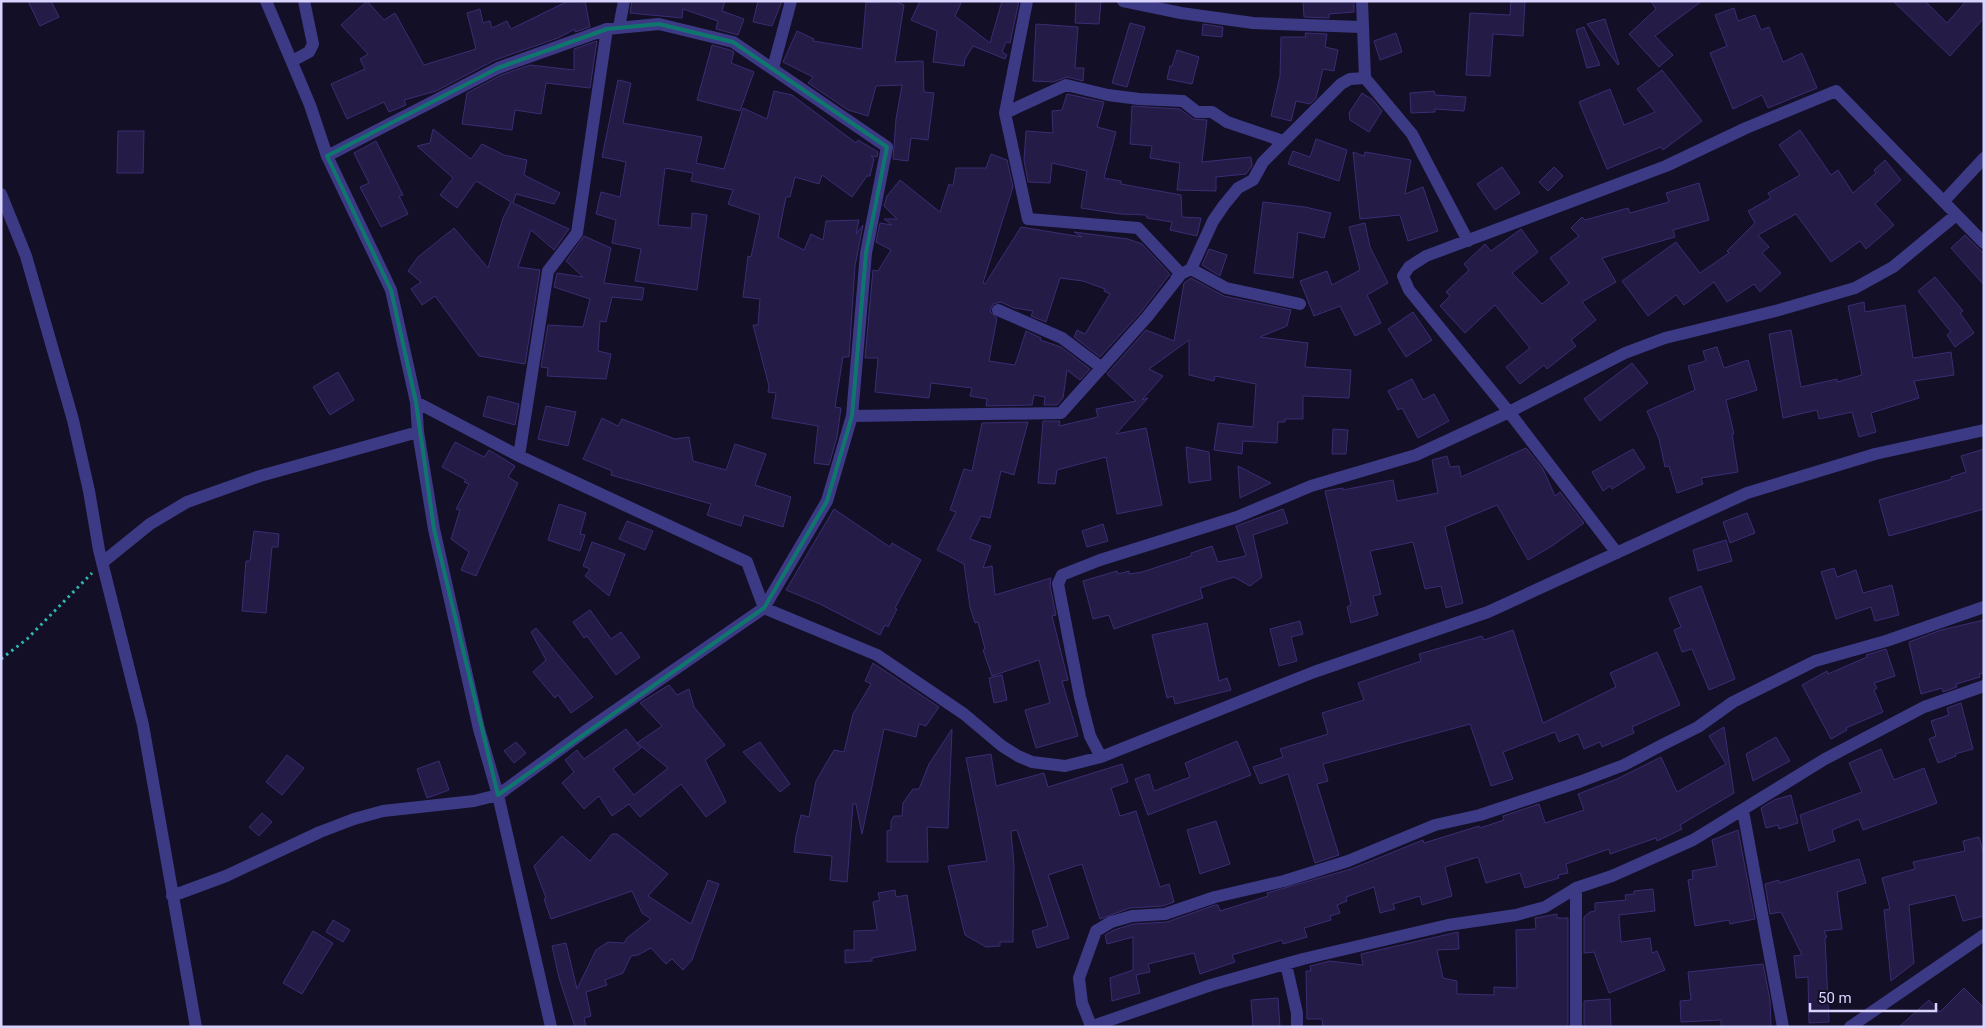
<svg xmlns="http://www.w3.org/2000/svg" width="1985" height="1028" font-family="Roboto,sans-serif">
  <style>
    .building { fill: #241b47; stroke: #3b2d73; fill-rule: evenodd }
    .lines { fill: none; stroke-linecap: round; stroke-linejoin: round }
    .path { stroke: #2fb8b0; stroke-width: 3; stroke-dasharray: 2.5 4; stroke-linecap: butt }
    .minor { stroke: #3d3a85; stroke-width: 12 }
    .marked { fill: none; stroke: #0f766e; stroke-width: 4; stroke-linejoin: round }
  </style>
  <rect width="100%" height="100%" fill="#130f26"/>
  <path class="building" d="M28 1H51L59 17 40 26Z
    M367 1 384 20 395 13 424 65 476 49 467 13 480 9 483 23 490 21 492 28 507 21 511 29 566 2 585 1 590 27 575 32V29L558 38 495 60 436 91 404 100 406 105 389 112 384 102 347 119 331 84 365 69 360 59 368 54 341 25Z
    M632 1H725L722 11 744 19 738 35 716 29 718 21 683 9 682 18 630 13Z
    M758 1H782L772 26 753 22Z
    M880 1H894L904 5 895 62 923 61 924 92 934 93 928 140 911 138 908 161 893 159 896 119 902 85 876 86 868 116 848 110 808 83 813 77 783 62 797 31 814 39 813 41 862 49 866 2 879 3Z
    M920 1H962L955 16 990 43 1002 1H1019L1010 43 1006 42 1002 52 1007 55 1005 59 973 46 965 59 964 66 933 62 937 31 911 20Z
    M1076 1H1101L1099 24 1075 23Z
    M1303 1H1354V12L1329 14V18L1304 17Z
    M1511 1H1525L1523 36 1493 34 1490 76 1466 75 1470 13 1510 15Z
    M1651 1H1702L1655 36 1673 55 1659 67 1629 34 1656 9Z
    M1893 1H1925L1947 23 1966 1H1984V18L1950 56Z
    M1734 8 1738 21 1755 15 1761 30 1769 27 1783 62 1802 53 1817 88 1768 108 1762 95 1733 109 1710 53 1727 46 1715 15Z
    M1605 19 1619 64 1618 65 1587 24Z
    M1130 23 1145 27 1127 87 1112 83Z
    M1036 24 1078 27 1075 68H1084L1083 81 1067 77 1053 82 1033 81Z
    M1203 24 1223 27 1222 37 1202 35Z
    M1584 27 1600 65 1587 68 1576 30Z
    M1305 33 1327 34 1325 47 1338 50 1334 71 1323 69 1316 98 1310 104 1296 101 1291 121 1271 116 1280 76 1281 37H1306Z
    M1396 33 1402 52 1380 60 1374 41Z
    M597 41 590 88 546 83 541 114 515 110 512 130 462 124 467 93 501 75 530 65 574 70V49Z
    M712 45 730 50 734 52 731 63 754 72 740 111 697 100Z
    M1177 50 1199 57 1192 84 1167 79 1170 66H1172Z
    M1662 70 1702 121 1663 150 1661 147 1656 149 1607 169 1579 102 1610 89 1624 125 1655 112 1637 89Z
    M618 80 631 83 623 123 702 137 696 163 724 169 743 108 767 119 774 91 792 95 856 143 858 140 878 152 877 157 871 156 874 159 870 176H867L852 197 822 175 819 184 795 177 790 197H786L778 237 804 250 811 234 823 240 826 221 859 220 856 234 863 225 855 266 849 357H843L835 407 841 408 837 437 829 465 814 463 818 426 772 418 776 393 768 392 769 386 753 325H758L760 299 743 297 748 256 751 257 760 215 728 204 733 190 691 181 693 173 665 168 658 225 691 228 692 213 707 215 697 290 635 281 641 249 612 243 616 220 596 214 601 192 620 197 626 162 602 157Z
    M1434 91 1435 95 1466 97 1464 111 1435 109V112L1411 113 1410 93Z
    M1362 93 1373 100 1382 111 1369 132 1350 120 1349 113Z
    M1067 94 1104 102 1097 127 1116 132 1104 178 1121 181V184L1181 195 1182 217 1201 218 1197 236 1170 230 1172 222 1147 218 1146 215 1120 214 1081 208 1087 171 1052 163 1050 183 1028 182 1024 160 1026 131 1053 133 1052 111 1062 110Z
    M1132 106 1180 109 1193 119 1207 120 1202 162 1251 157 1252 166 1246 174 1216 177V191L1177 190 1180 163 1150 158 1152 146 1130 144Z
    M433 129 471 159 482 144 504 155 527 160 524 175 560 193 554 204 516 194 513 203 569 229 554 250 531 230 518 267 540 270 525 364 479 356 435 296 422 305 411 289 421 282 408 271 418 257 454 228 488 268 503 218 511 202 476 181 457 208 440 195 453 178 417 146 430 143Z
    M1800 130 1831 175 1838 170 1853 193 1876 173 1874 170 1885 160 1901 180 1875 204 1894 225 1866 249 1860 241 1831 262 1796 214 1758 235 1769 247 1762 253 1781 273 1760 292 1754 284 1727 302 1714 282 1684 305 1676 295 1648 316 1622 281 1676 242 1700 273 1729 253 1727 251 1755 223 1748 211 1771 198 1768 193 1800 175 1779 145Z
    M118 131H144L143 173H117Z
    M1316 139 1347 150 1339 181 1288 164 1293 151 1310 157Z
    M376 141 403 195 399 196 408 214 381 227 360 187 369 183 354 153Z
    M1353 152 1364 156 1365 152 1411 160 1405 194 1423 187 1438 231 1408 241 1400 215 1360 219Z
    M991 154 1007 160 1013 187 983 283 985 284 1021 227 1082 237 1074 232 1128 239 1142 244 1170 274 1141 312 1100 357 1074 337 1077 330 1085 334 1110 294 1104 291 1105 289 1083 281 1060 278 1046 322 1031 316 1033 311 1014 308 1001 302 993 304 990 311 997 318 989 361 1015 365 1026 331 1041 338 1040 340 1061 347 1090 369 1080 380 1067 370 1063 398 1057 405H1044L1045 397 1034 395 1032 405 986 406 987 399 970 396 972 388 931 383 929 398 875 392 878 358H865L873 270 878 271 891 250 876 242 880 223 892 225 884 219H897L884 206 887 196 900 180 940 212 949 184 953 186 956 168H986Z
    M1502 167 1520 193 1495 210 1477 184Z
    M1554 167 1563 176 1548 191 1539 182Z
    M1699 183 1709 220 1673 230 1675 237 1602 258 1616 282 1582 302 1596 320 1571 340 1576 346 1547 369 1544 365 1520 384 1506 367 1530 348 1495 305 1465 333 1440 306 1450 296 1446 292 1469 270 1464 264 1485 244 1491 251 1521 229 1538 252 1512 273 1542 304 1569 283 1550 258 1579 236 1571 228 1582 217 1585 220 1628 208 1630 213 1669 202 1666 193Z
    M1263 202 1305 207 1331 213 1324 238 1298 232 1293 278 1254 273Z
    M1365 223 1370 247 1388 283 1367 295 1381 323 1355 336 1340 306 1314 316 1300 281 1327 271 1332 285 1360 270 1349 227Z
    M1965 235 1984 254V285L1951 248Z
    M584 236 611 248 604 283 644 288 642 300 612 297 606 322 600 321 598 351 611 354 606 379 547 376 548 368 541 367 548 325 583 327 590 299 554 287 557 273 583 277 566 261Z
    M1209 249 1227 255 1220 276 1202 265Z
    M1935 277 1963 311 1960 313 1974 333 1955 347 1947 335 1951 332 1918 291Z
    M1191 278 1224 296 1291 310 1287 326 1260 337 1308 343 1305 367 1351 370 1349 398 1303 396V419H1285V422H1278L1277 443 1243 441 1242 454 1214 450 1218 423 1253 427 1256 384 1215 376 1214 381 1189 375V340L1149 369 1163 376 1142 400 1148 398 1116 434 1146 428 1162 505 1117 514 1106 457 1057 470 1055 484 1038 483 1043 421H1060L1059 426 1098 417 1096 409 1136 401 1107 374 1146 330 1174 341 1184 283Z
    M1864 302 1865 312 1905 305 1913 358 1951 352 1954 375 1914 381 1919 398 1871 413 1876 432 1859 437 1852 412 1819 419 1817 410 1783 418 1769 334 1791 330 1801 387 1837 379V382L1862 375 1848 306Z
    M1413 312 1432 340 1406 357 1388 329Z
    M1717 347 1724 368 1748 360 1757 390 1726 400 1734 434H1732L1738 472 1701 478 1703 484 1677 493 1669 466 1665 467 1659 439 1647 411 1695 390 1688 366 1706 361 1703 351Z
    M1632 363 1648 383 1600 421 1584 399Z
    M338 372 354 400 330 415 313 387Z
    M1412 379 1423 400 1434 394 1449 421 1418 438 1402 408 1398 410 1388 391Z
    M488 396 519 404 515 425 483 416Z
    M546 406 576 412 568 446 538 439Z
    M602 418 618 426 622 419 675 439 689 437 693 461 726 470 735 444 766 454 755 485 791 497 783 527 744 515 741 526 707 515 711 504 611 475 612 471 583 459Z
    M1028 422 1014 475 1001 471 990 518 981 516 970 539 991 546 983 568 992 566 995 595 1051 578 1050 586 1056 615 1052 616 1068 680 1062 681 1078 736 1036 748 1025 710 1050 703 1039 660 992 676 983 650 985 649 978 622 975 623 970 607 964 564 937 550 956 512 950 510 964 469 972 471 982 423Z
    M1333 429 1348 430 1346 454H1332Z
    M455 442 484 457 489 450 515 466 508 477 518 483 476 576 461 570 469 552 451 539 460 510 456 509 469 484 464 482 466 480 442 467Z
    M1186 447 1209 452 1211 480 1189 483Z
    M1526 448 1543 469 1555 496 1560 492 1584 523 1552 546 1528 560 1497 505 1445 527 1463 603 1446 608 1441 586 1425 589 1413 542 1370 551 1381 594 1373 596 1378 615 1351 623 1347 607 1351 605 1325 491 1343 488V490L1393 480 1397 501 1438 493 1432 460 1447 456 1450 467 1459 466 1461 477Z
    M1633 449 1645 468 1612 489 1610 486 1603 491 1592 472Z
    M1984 449V509L1889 536 1879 500 1952 479 1951 477 1966 472 1961 456Z
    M1238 466 1271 483 1240 498Z
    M559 504 586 513 580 534 585 535 580 551 548 540Z
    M834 509 890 547 892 543 921 560 895 608 897 609 888 627 885 625 880 635 820 604 786 590Z
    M1283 509 1288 523 1253 535 1262 577 1250 586 1234 577 1200 588 1203 598 1114 629 1109 615 1093 619 1083 581 1117 571 1118 574 1129 571V574L1142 572 1191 556V553L1212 546 1218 562 1246 556 1236 526Z
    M1747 513 1755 533 1730 543 1723 522Z
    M627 521 653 531 645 550 619 539Z
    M1103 524 1108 541 1087 547 1082 531Z
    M254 531 279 534 278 547H272L266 613 242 611 246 561H250Z
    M1726 540 1732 561 1698 571 1693 550Z
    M592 542 625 554 609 596 585 576 590 569 583 566Z
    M1834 568 1837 577 1856 570 1863 593 1892 585 1899 615 1875 621 1871 607 1836 619 1821 572Z
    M1701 586 1735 679 1709 690 1692 649 1682 652 1674 630 1681 627 1669 598Z
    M590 610 611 639 621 632 640 657 616 675 587 636 584 638 573 622Z
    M1984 620V673L1979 674 1980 677 1956 684 1957 687 1943 692 1942 688 1921 694 1909 642 1941 630Z
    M1300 621 1303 634 1291 637 1297 661 1279 666 1270 629Z
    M1207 623 1219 681 1227 678 1231 690 1175 704 1173 696 1167 698 1152 635Z
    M536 628 593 697 571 713 558 695 555 698 533 672 546 660 531 632Z
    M1513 630 1543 723 1616 687 1610 673 1657 652 1680 705 1632 727 1634 733 1602 747 1600 742 1584 749 1578 734 1559 742 1555 732 1503 752 1513 779 1491 786 1470 724 1323 764 1328 781 1317 784 1339 855 1315 863 1288 774 1260 784 1253 767 1283 757 1280 749 1328 734 1322 713 1364 700 1358 683 1421 661 1419 654 1482 636 1484 640Z
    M1886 649 1895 676 1874 683 1877 688 1874 690 1883 712 1846 728 1847 730 1831 739 1802 685 1827 671 1828 674 1867 657 1866 655Z
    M873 663 939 707 926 726 919 724 916 737 884 729 862 834 856 804H853L847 882 830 880 832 856 794 852 796 836 801 815 809 817 816 781 834 750 844 752 853 714 871 684 865 681Z
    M1002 675 1007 700 994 703 989 678Z
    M669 685 677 695 689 689 694 707 725 745 705 760 726 802 706 817 681 784 640 817 629 804 612 816 599 796 584 809 562 783 574 772 565 760 577 750 584 759 626 729 637 743 662 726 640 703ZM637 743 668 768 634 795 613 769 641 748Z
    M1961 703 1973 749 1955 754 1956 756 1938 763 1929 739 1936 736 1931 721 1949 715 1947 708Z
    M1724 727 1734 793 1680 825 1682 829 1657 841 1656 838 1610 854 1609 849 1566 864 1568 873 1558 875 1559 878 1525 888 1520 873 1486 883 1478 857 1445 867 1452 896 1422 905 1420 896 1393 904 1395 909 1380 913 1374 887 1346 897 1347 901 1337 905 1340 913 1330 916 1331 920 1304 928 1307 937 1283 944 1282 940 1232 955 1235 962 1200 974 1194 953 1148 964 1150 972 1136 975 1140 993 1112 1001 1110 978 1133 970V937L1107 944 1105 935 1114 930 1133 924 1167 922 1215 905H1218L1220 911 1268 896 1267 893 1351 869 1423 840 1424 843 1479 826 1480 828 1504 820 1503 816 1539 804 1545 823 1584 810 1578 794 1617 779 1661 757 1677 792 1726 764 1709 736Z
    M952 729 948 828 927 827 928 862H887V831L891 830V821L894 816H902L903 803 913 789H919L929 764Z
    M1776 737 1790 761 1753 781 1746 754Z
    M1237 741 1251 775 1148 815 1135 779 1149 774 1154 791 1190 777 1185 763Z
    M516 742 526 753 514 763 504 751Z
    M760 742 790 784 780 792 743 752Z
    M1881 749 1894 780 1924 768 1937 803 1863 830 1859 819 1832 830 1835 841 1809 851 1800 815 1862 792 1849 763Z
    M991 754 996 786 1044 773 1048 787 1122 764 1128 782 1111 788 1120 816 1136 811 1160 887 1169 884 1174 902 1163 906 1130 908 1100 919 1082 864 1048 875 1069 938 1037 948 1032 931 1048 926 1017 830 1011 831 1014 865 1013 942H1000V946L986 947 965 935 948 866 987 861 966 758Z
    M287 755 304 768 282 795 266 782Z
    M439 761 449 790 427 798 417 769Z
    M1791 795 1798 823 1779 829 1778 825 1766 828 1761 808 1774 800Z
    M262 813 272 822 259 836 249 827Z
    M1216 821 1230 864 1200 874 1187 830Z
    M1738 830 1755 919 1730 924 1729 920 1695 926 1688 880 1693 879 1692 871 1717 866 1712 840Z
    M612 834H617L668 874 648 896 691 924 708 880 719 884 692 960 683 970 672 959 666 964 651 948 638 955 631 956 623 973 605 980 607 985 586 992 591 1016 584 1018 586 1027H575L559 978 552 946 566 943 577 989 596 950 608 942 624 943 627 938 651 919 642 913 632 891 551 919 544 899 546 898 534 866 562 836 590 861Z
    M1979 837 1984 855V916L1963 921 1955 895 1909 905 1914 963 1891 981 1884 910 1890 909 1882 878 1915 869 1913 862 1965 851 1963 841Z
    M1859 859 1866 883 1837 892 1842 929 1824 931 1827 937 1825 938 1829 1022 1809 1023 1808 977 1796 978 1794 956 1802 955 1781 912 1770 914 1765 884 1779 880V883Z
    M1653 889 1655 911 1619 915 1621 942 1650 938 1652 953 1657 951 1665 970 1609 993 1594 952 1584 953V917L1590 912 1595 911V903L1626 900 1625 895 1634 894V891Z
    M895 890 896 897 907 895 916 950 872 958V961L845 963V950H854V931L877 930 873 902 880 900 878 893Z
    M1557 914V918H1568V1027H1323L1322 1019H1307L1306 971H1311L1310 966 1330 961 1363 965 1361 954 1458 932 1459 949 1437 950 1443 978 1457 981V994L1494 995V987L1517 988 1516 930 1536 929 1535 918Z
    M333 920 350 930 343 942 326 932Z
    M313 931 333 943 302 994 283 983Z
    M1763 964 1770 1000 1771 1027H1721V1020L1681 1022 1680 1001 1691 1000 1688 972Z
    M1964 988 1984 1008V1027H1899L1929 1000 1940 1012Z
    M1278 998 1280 1027H1253L1251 1000Z
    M1610 999 1611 1026 1584 1027V1001Z"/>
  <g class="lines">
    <path class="path" d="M1 659 27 639 92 573"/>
    <path class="minor" d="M266 1 310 105 327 156 391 290 416 402 418 432 434 529 479 729 498 795 551 1027
      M1027 1 1005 113 1028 219 1138 228 1181 274 1176 279
      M1123 1 1181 13 1253 23 1361 27
      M1362 1 1365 78 1412 134 1468 241
      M619 27 624 1
      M292 61 309 52 313 44 304 1
      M773 68 791 1
      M1005 113 1066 85 1108 95 1139 99 1183 101 1197 112H1212L1227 122 1283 141
      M1 194 26 256 73 420 89 491 99 550 143 725 196 1027
      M1944 201 1984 158
      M1191 269 1226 288 1300 304
      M998 310 1062 338 1102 368
      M416 402 519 456 747 562 764 608 877 655 964 714 1002 746 1018 756 1032 762 1065 766 1101 757 1314 672 1488 612 1747 493 1875 454 1984 430
      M852 416 1061 413 1147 317 1181 274 1191 269 1213 221 1224 205 1238 188 1253 180 1263 162 1341 84 1350 79 1365 78
      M519 456 548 271 577 233 607 29
      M1617 553 1509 412 1409 290 1403 276 1409 267 1426 256 1666 166 1746 128 1836 91 1984 243
      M103 562 150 524 187 502 260 476 418 432
      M1101 757 1090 736 1080 697 1058 584 1062 575 1100 560 1237 517 1311 486 1416 455 1509 412 1625 353 1665 338 1779 310 1855 288 1893 267 1956 215
      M1743 811 1783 1027
      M172 896 226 876 320 832 354 819 383 811 474 801 498 795 584 732 764 608 827 501 852 416 866 253 887 147 733 42 659 24 607 29 498 68 327 156
      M1286 964 1297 1013V1027
      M1091 1026 1082 1003 1079 978 1096 931 1111 922 1132 916 1165 914 1215 897 1284 881 1348 861 1435 825 1480 815 1579 782 1624 765 1662 745 1698 727 1733 702 1815 661 1886 641 1984 607
      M1090 1027 1211 985 1303 959 1448 925 1516 915 1545 907 1576 888 1612 876 1693 840 1825 759 1924 707 1984 686
      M1576 1027V888
      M1850 1027 1984 935"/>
  </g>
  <path class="marked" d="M659 24 733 42 887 147 866 253 852 416 827 501 764 608 498 795 434 529 416 402 391 290 327 156 498 68 607 29Z"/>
  <rect width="1985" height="1028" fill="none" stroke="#d9d4ff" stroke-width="5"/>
  <path d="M1810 1003v8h126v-8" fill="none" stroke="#d9d4ff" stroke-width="2.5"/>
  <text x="1818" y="1003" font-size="15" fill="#d9d4ff" stroke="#130f26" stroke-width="4" paint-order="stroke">50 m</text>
</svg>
